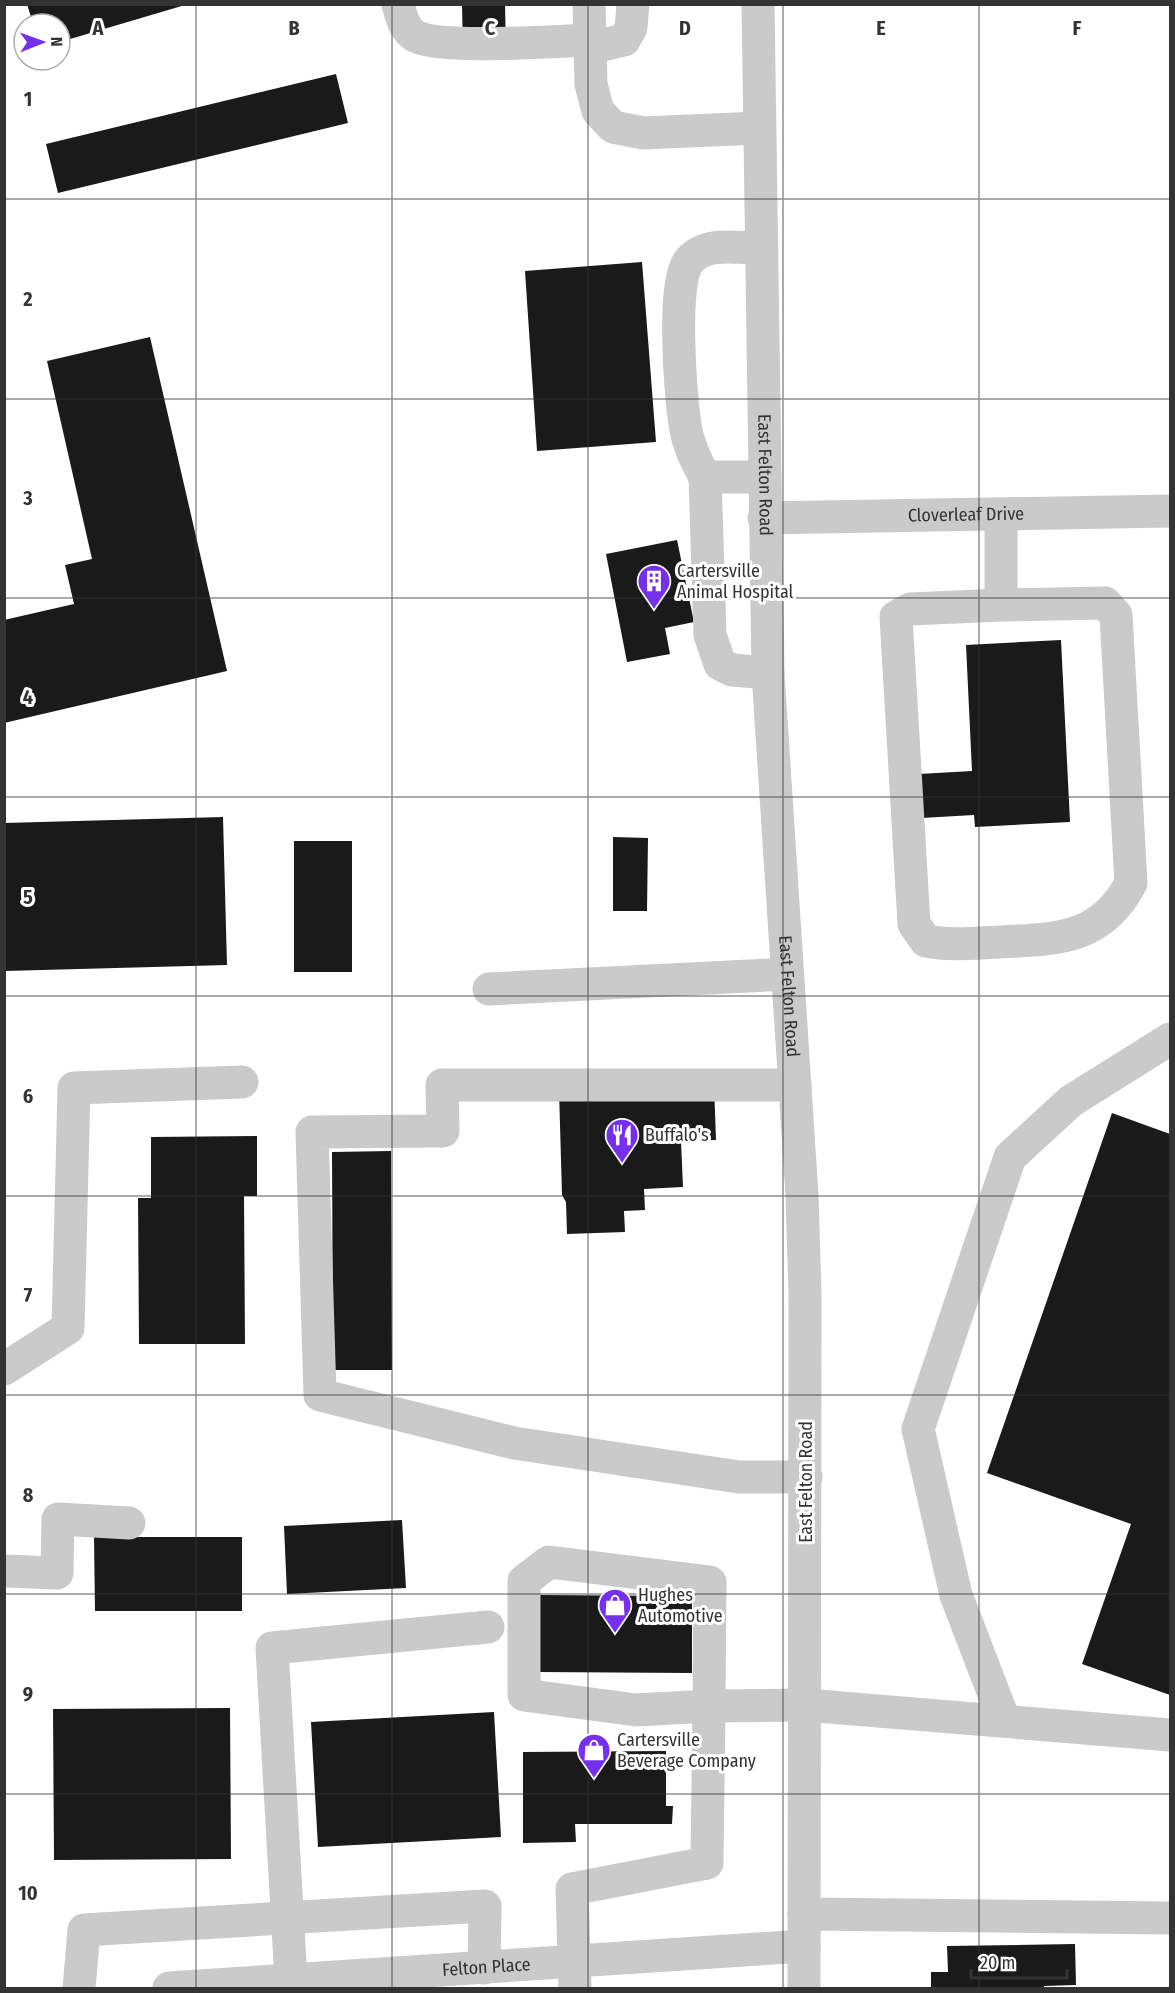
<svg xmlns="http://www.w3.org/2000/svg" width="1175" height="1993" font-family="'Fira Sans Condensed',sans-serif">
  <style>
    .building { fill: #1a1a1a }
    .lines { fill: none; stroke-linecap: round; stroke-linejoin: round }
    .minor { stroke: #cacaca; stroke-width: 33 }
    .grid { fill: none; stroke: #333; stroke-width: 1.5; stroke-opacity: 0.55 }
    .labels { text-anchor: middle; stroke-width: 6; stroke-linejoin: round; paint-order: stroke }
    .street-label { font-size: 18px; fill: #333; stroke: #fff }
    .poi-label { font-size: 18px; fill: #333; stroke: #fff; text-anchor: start }
    .grid-label { font-size: 20px; text-anchor: middle; font-weight: bold; fill: #333; stroke: #fff; stroke-width: 6; stroke-linejoin: round; paint-order: stroke }
  </style>
  <rect width="100%" height="100%" fill="#fff"/>
  <path class="building" d="M27 4H185V5L60 42V24H33Z
    M462 4H505L506 51 463 52Z
    M336 74 348 123 58 193 46 144Z
    M642 262 656 442 537 451 525 271Z
    M150 337 227 671 4 723V620L74 604 65 565 92 559 47 361Z
    M677 540 694 622 665 628 670 654 627 662 606 554Z
    M1061 640 1070 822 975 827 974 815 921 818 919 774 972 771 966 645Z
    M223 817 227 965 5 971 4 823Z
    M613 837 648 838 647 911H613Z
    M294 841H352V972H294Z
    M714 1085 716 1140 681 1141 683 1187 644 1189 645 1210 624 1211 625 1232 567 1234 566 1202 562 1195 559 1090Z
    M1112 1113 1170 1134V1695L1082 1664 1131 1524 987 1473Z
    M257 1136V1196H244L245 1344H139L138 1198H151V1137Z
    M391 1151 392 1370H333L332 1152Z
    M402 1520 406 1588 287 1594 284 1526Z
    M94 1537H242V1611H95Z
    M538 1595 692 1596V1673L538 1672Z
    M230 1708 231 1859 54 1860 53 1709Z
    M494 1712 501 1837 318 1847 311 1722Z
    M666 1751V1806H673L672 1824H575L576 1842 523 1843V1752Z
    M1075 1944 1076 1985 1044 1986V1988H931V1972H948L947 1946Z"/>
  <g class="lines">
    <g class="minor">
      <path d="M398 4C401 16 404 29 415 36 441 50 554 41 590 40"/>
      <path d="M589 4 591 84 598 111 613 127 643 133 759 128"/>
      <path id="s1" d="M758 4 768 673 802 1195 805 1294 804 1988"/>
      <path d="M590 48 624 40 631 28 633 4"/>
      <path d="M760 248C737 248 706 241 689 261 671 282 681 396 685 425 688 445 695 460 705 477H764"/>
      <path d="M705 477 710 635 720 664 732 670 768 673"/>
      <path d="M1001 515V605L910 609 896 617 914 924 926 941C951 946 975 943 1000 942 1057 939 1101 940 1131 883L1116 615 1105 603 1001 605"/>
      <path id="s2" d="M764 518 1170 511"/>
      <path d="M489 989 787 974"/>
      <path d="M795 1085H442L443 1131 312 1132 320 1395 514 1443 739 1477H806"/>
      <path d="M4 1369 68 1328 74 1088 242 1082"/>
      <path d="M549 1562 710 1582 709 1706 636 1710 524 1695V1581Z"/>
      <path d="M4 1571 57 1573 58 1519 129 1523"/>
      <path d="M1004 1720 956 1595 918 1429 1010 1157 1071 1101 1170 1039"/>
      <path d="M804 1914 1170 1918"/>
      <path d="M291 1980 272 1648 488 1627"/>
      <path d="M79 1988 84 1930 485 1906 484 1968"/>
      <path id="s3" d="M169 1988 804 1946"/>
      <path d="M575 1988 572 1889 707 1863 709 1706 805 1705 1170 1735"/>
    </g>
  </g>
  <path class="grid" d="M196 4V1988M392 4V1988M588 4V1988M783 4V1988M979 4V1988M4 199H1170M4 399H1170M4 598H1170M4 797H1170M4 996H1170M4 1196H1170M4 1395H1170M4 1594H1170M4 1794H1170"/>
  <defs>
    <g id="building-pin" transform="scale(1.725)"><path d="M0 17L-7.5 6A9.5 9.5 0 1 1 7.5 6Z" fill="#7530ee" stroke="#fff"/><path d="M-4-6H4V6H1V3H-1V6H-4ZM-2.5-4.3h1.7v1.8h-1.7ZM.8-4.3h1.7v1.8H.8ZM-2.5-1h1.7V.8h-1.7ZM.8-1h1.7V.8H.8Z" fill="#fff"/></g>
    <g id="restaurant-pin" transform="scale(1.725)"><path d="M0 17L-7.5 6A9.5 9.5 0 1 1 7.5 6Z" fill="#7530ee" stroke="#fff"/><path d="M-5-6h1v4h1v-4h1v4h1v-4h1v5L-1.5 .5V6h-2V.5L-5-1ZM5-6V6H3V1.5H1.5Q1.5-4 5-6Z" fill="#fff"/></g>
    <g id="shop-pin" transform="scale(1.725)"><path d="M0 17L-7.5 6A9.5 9.5 0 1 1 7.5 6Z" fill="#7530ee" stroke="#fff"/><path d="M-5-2.5h2.3a2.7 3.5 0 0 1 5.4 0H5L5.5 6h-11ZM-1.5-2.5h3a1.5 2.3 0 0 0-3 0Z" fill="#fff"/></g>
  </defs>
  <g fill-rule="evenodd">
    <use href="#building-pin" x="654" y="581"/>
    <use href="#restaurant-pin" x="622" y="1135"/>
    <use href="#shop-pin" x="615" y="1605"/>
    <use href="#shop-pin" x="594" y="1750"/>
  </g>
  <g class="labels">
    <g class="street-label">
      <text dy="6" stroke="none"><textPath href="#s1" startOffset="471">East Felton Road</textPath></text>
      <text dy="6" stroke="none"><textPath href="#s2" startOffset="202">Cloverleaf Drive</textPath></text>
      <text dy="6" stroke="none"><textPath href="#s1" startOffset="993">East Felton Road</textPath></text>
      <text transform="translate(806 1482) rotate(-90)" y="6">East Felton Road</text>
      <text dy="6" stroke="none"><textPath href="#s3" startOffset="318">Felton Place</textPath></text>
    </g>
    <g class="poi-label">
      <text x="677" y="577">Cartersville<tspan x="677" dy="21">Animal Hospital</tspan></text>
      <text x="645" y="1141">Buffalo's</text>
      <text x="638" y="1601">Hughes<tspan x="638" dy="21">Automotive</tspan></text>
      <text x="617" y="1746">Cartersville<tspan x="617" dy="21">Beverage Company</tspan></text>
    </g>
  </g>
  <g class="grid-label">
    <text x="98" y="35">A</text>
    <text x="294" y="35">B</text>
    <text x="490" y="35">C</text>
    <text x="685" y="35">D</text>
    <text x="881" y="35">E</text>
    <text x="1077" y="35">F</text>
    <text x="28" y="106">1</text>
    <text x="28" y="306">2</text>
    <text x="28" y="505">3</text>
    <text x="28" y="704">4</text>
    <text x="28" y="904">5</text>
    <text x="28" y="1103">6</text>
    <text x="28" y="1302">7</text>
    <text x="28" y="1502">8</text>
    <text x="28" y="1701">9</text>
    <text x="28" y="1900">10</text>
  </g>
  <rect width="1175" height="1993" fill="none" stroke="#333333" stroke-width="12"/>
  <g transform="translate(42 42) rotate(89)"><circle r="28" fill="#ffffff" stroke="#adadad" stroke-width="1.5"/>
  <path d="M0-4.5L10 22L0 15L-10 22Z" fill="#7530ee"/>
  <text y="-9" font-size="16" font-weight="bold" text-anchor="middle" fill="#333333">N</text>
  </g>
  <path d="M971 1969v9h96v-9" fill="none" stroke="#333333" stroke-width="3"/>
  <text x="980" y="1969" font-size="18" fill="#333333" stroke="#ffffff" stroke-width="4.5" paint-order="stroke">20 m</text>
</svg>
